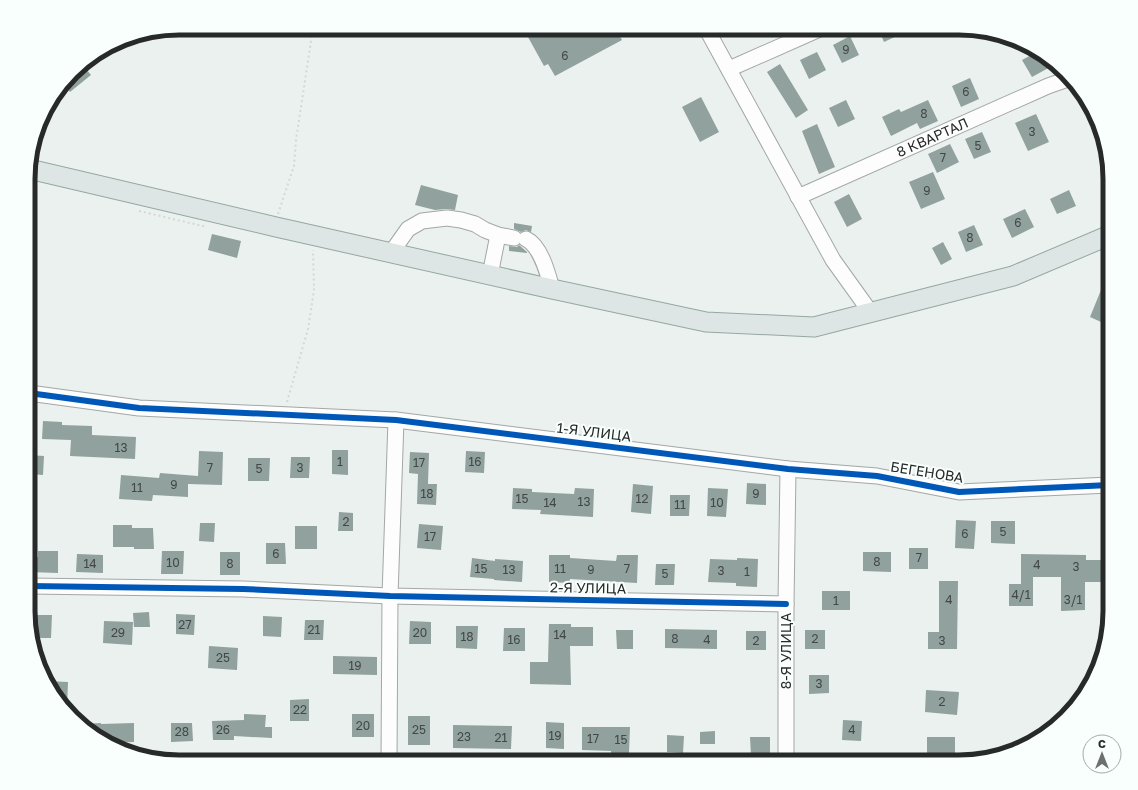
<svg xmlns="http://www.w3.org/2000/svg" width="1138" height="790" font-family="'Golos Text',sans-serif">
  <style>
    .building { fill: #91a19d }
    .lines { fill: none; stroke-linecap: round; stroke-linejoin: round }
    .minor-casing { stroke: #a3a7a5; stroke-width: 17 }
    .major-casing { stroke: #96a7a2; stroke-width: 21 }
    .path { stroke: #d5d7d6; stroke-width: 2; stroke-dasharray: 2 3; stroke-linecap: butt }
    .minor { stroke: #fcfdfc; stroke-width: 15 }
    .major { stroke: #dde6e4; stroke-width: 19 }
    .cycleway-casing { stroke: #f9fffd; stroke-width: 8 }
    .cycleway { stroke: #0057b8; stroke-width: 6 }
    .labels { text-anchor: middle; stroke-width: 4; stroke-linejoin: round; paint-order: stroke }
    .number-label { font-size: 12px; fill: #424846 }
    .street-label { font-size: 14px; fill: #272a29; stroke: #f9fffd }
    .rim { fill: none; stroke: #272a29; stroke-width: 5 }
  </style>
  <rect width="100%" height="100%" fill="#ebf1ee"/>
  <path class="building" d="M523 28H615L622 40 555 76 548 64 544 66Z
    M878 28H898L901 34 884 42Z
    M850 36 859 55 842 63 833 45Z
    M817 52 826 70 809 79 800 60Z
    M1037 52 1047 57 1052 66 1032 77 1022 60Z
    M82 64 91 75 70 92 64 85Z
    M780 64 808 110 796 118 767 72Z
    M970 78 979 99 961 107 952 86Z
    M1074 86 1090 104 1092 111 1085 115 1072 87Z
    M701 97 719 132 700 142 682 107Z
    M846 100 855 119 838 127 829 108Z
    M928 100 938 121 920 129 917 123 891 136 882 117 899 109 901 112Z
    M1036 114 1049 142 1028 151 1015 123Z
    M817 124 835 167 819 174 802 131Z
    M982 132 991 152 974 159 965 139Z
    M950 144 959 162 937 173 928 154Z
    M933 172 945 199 921 209 909 182Z
    M421 185 458 195 455 210 446 209 435 210 415 205Z
    M1069 190 1076 206 1057 214 1050 199Z
    M849 194 862 219 847 227 834 202Z
    M1025 209 1034 227 1012 238 1003 219Z
    M514 223 532 226 531 232 526 230 521 232 514 229Z
    M974 225 983 245 966 252 958 232Z
    M212 234 241 241 237 258 208 250Z
    M943 242 952 259 941 265 932 248Z
    M519 245 527 252V253L509 251V246L517 247Z
    M1101 290 1110 294V326L1090 317Z
    M43 421 62 422V425L92 426V435L136 437 135 459 70 456 71 440 42 439Z
    M332 450H348V475L332 474Z
    M199 451 223 452 222 485 188 484V497L153 495 152 501 119 499 121 475 159 478 160 473 198 476Z
    M466 451 485 452 484 473 465 472Z
    M410 452 429 453 428 484H437L436 505 417 504 418 474 409 473Z
    M29 455 44 456 43 475 29 474Z
    M291 457H310L309 478H290Z
    M248 458H270L269 481H248Z
    M747 483 766 484V505L746 504Z
    M633 484 653 486 651 514 631 512Z
    M513 488 532 489V492L574 494 575 488 594 489 593 517 540 514 541 510 512 509Z
    M708 488 728 489 726 517 707 516Z
    M670 495H690L689 516H670Z
    M339 512 353 513V531H338Z
    M956 520 976 521 974 549 955 548Z
    M991 521H1015V544L991 543Z
    M200 523H215L214 542 199 541Z
    M419 524 443 526 441 550 417 548Z
    M113 525H132V528H153L154 549H134V547H113Z
    M295 526H317V549H295Z
    M266 543H285L286 564H266Z
    M909 548H928V569H909Z
    M38 551H58V573L29 572V557H38Z
    M162 551H184L183 574H161Z
    M220 552H240V575H220Z
    M863 552H891V572L863 571Z
    M77 554 103 555V573L76 572Z
    M1021 554 1086 555V560H1110V582H1085V610L1061 611V577H1033V606H1009V584H1021Z
    M549 555H570V558L616 561 617 555H638L637 583 570 579V583L549 582Z
    M472 558 495 561V559L523 561 522 582 494 580V579L470 577Z
    M737 558 758 559 757 587 736 586V583L708 582 710 559 737 560Z
    M656 564H675L674 585H655Z
    M939 581H958L957 649H928V632H939Z
    M822 591H850V610H822Z
    M149 612 150 627H134L133 613Z
    M176 614 195 615 194 635 176 634Z
    M30 615H52L51 638H32L30 632Z
    M263 616 282 617 281 637 263 636Z
    M305 620H324L323 640H304Z
    M104 621 133 622 132 645 103 643Z
    M410 621 431 622V644H409Z
    M549 624H571V627H593V646H570L571 685 530 684V662H548Z
    M456 626H478L477 649 456 648Z
    M504 628H525V651H503Z
    M665 629 717 630V649L665 648Z
    M616 630H633V649H617Z
    M805 630H825V649H805Z
    M746 631H766V650H746Z
    M209 646 238 648 237 670 208 668Z
    M333 656 377 657V675L333 674Z
    M809 675H829V693L809 694Z
    M46 681 68 682 67 708 48 687Z
    M926 690 959 692 957 715 925 712Z
    M309 699V721H290V700Z
    M244 714 266 715 265 727H272V738L234 736V740H213L212 721 244 720Z
    M352 714H374V737H352Z
    M408 716H430V745H408Z
    M843 720 862 721 861 741 842 740Z
    M546 722 564 723V749L546 748Z
    M101 723V724L134 723V742L110 743 87 731 81 724Z
    M171 723H192L193 741 171 742Z
    M453 725 512 726 511 749 453 748Z
    M582 727H630L629 753H611V751L582 750Z
    M715 731V744H700V732Z
    M667 735 684 736 683 753 667 752Z
    M750 737H770V756H751Z
    M927 737H955V757L927 756Z"/>
  <g class="lines">
    <g class="minor-casing">
      <g id="minor">
        <path d="M706 28 833 260 871 313"/>
        <path d="M729 69 822 28"/>
        <path id="s1" d="M798 197 1048 86 1068 79"/>
        <path d="M526 239C541 246 548 274 552 289"/>
        <path d="M391 253 408 229 422 221 447 218 461 220 475 224 485 230 498 235 514 238"/>
        <path d="M490 275 498 235"/>
        <path d="M29 393 139 408 396 420 788 469 877 476 959 492 1110 485"/>
        <path d="M29 586 243 589 390 596 786 604"/>
        <path d="M389 762 390 596 396 420"/>
        <path d="M786 762V604L788 469"/>
      </g>
    </g>
    <g class="major-casing">
      <path id="major" d="M29 169 276 227 552 289 706 322 814 327 1013 276 1110 235"/>
    </g>
    <path class="path" d="M139 211 207 227
      M278 214 294 166 296 140 313 28
      M287 402 308 329 314 290 313 250"/>
    <use href="#minor" class="minor"/>
    <use href="#major" class="major"/>
    <g class="cycleway-casing">
      <path id="cycleway" d="M29 393 139 408 396 420 788 469 877 476 959 492 1110 485
        M29 586 243 589 390 596 786 604"/>
    </g>
    <use href="#cycleway" class="cycleway"/>
  </g>
  <g class="labels">
    <g class="number-label">
      <text x="846" y="54">9</text>
      <text x="565" y="60">6</text>
      <text x="966" y="96">6</text>
      <text x="924" y="118">8</text>
      <text x="1032" y="136">3</text>
      <text x="978" y="150">5</text>
      <text x="943" y="162">7</text>
      <text x="927" y="195">9</text>
      <text x="1018" y="227">6</text>
      <text x="970" y="242">8</text>
      <text x="121" y="452">13</text>
      <text x="340" y="466">1</text>
      <text x="475" y="466">16</text>
      <text x="419" y="467">17</text>
      <text x="210" y="472">7</text>
      <text x="300" y="472">3</text>
      <text x="259" y="473">5</text>
      <text x="174" y="489">9</text>
      <text x="137" y="492">11</text>
      <text x="427" y="498">18</text>
      <text x="756" y="498">9</text>
      <text x="522" y="503">15</text>
      <text x="642" y="503">12</text>
      <text x="584" y="506">13</text>
      <text x="550" y="507">14</text>
      <text x="717" y="507">10</text>
      <text x="680" y="509">11</text>
      <text x="346" y="526">2</text>
      <text x="1003" y="536">5</text>
      <text x="965" y="538">6</text>
      <text x="430" y="541">17</text>
      <text x="276" y="558">6</text>
      <text x="919" y="562">7</text>
      <text x="877" y="566">8</text>
      <text x="173" y="567">10</text>
      <text x="90" y="568">14</text>
      <text x="230" y="568">8</text>
      <text x="1037" y="569">4</text>
      <text x="1076" y="571">3</text>
      <text x="481" y="573">15</text>
      <text x="560" y="573">11</text>
      <text x="627" y="573">7</text>
      <text x="509" y="574">13</text>
      <text x="591" y="574">9</text>
      <text x="721" y="575">3</text>
      <text x="747" y="576">1</text>
      <text x="665" y="578">5</text>
      <text x="1021" y="599">4/1</text>
      <text x="949" y="604">4</text>
      <text x="1073" y="604">3/1</text>
      <text x="836" y="605">1</text>
      <text x="185" y="629">27</text>
      <text x="314" y="634">21</text>
      <text x="118" y="637">29</text>
      <text x="420" y="637">20</text>
      <text x="560" y="639">14</text>
      <text x="467" y="641">18</text>
      <text x="675" y="643">8</text>
      <text x="815" y="643">2</text>
      <text x="514" y="644">16</text>
      <text x="707" y="644">4</text>
      <text x="756" y="645">2</text>
      <text x="942" y="645">3</text>
      <text x="223" y="662">25</text>
      <text x="355" y="670">19</text>
      <text x="819" y="688">3</text>
      <text x="942" y="706">2</text>
      <text x="300" y="714">22</text>
      <text x="363" y="730">20</text>
      <text x="223" y="734">26</text>
      <text x="419" y="734">25</text>
      <text x="852" y="734">4</text>
      <text x="182" y="736">28</text>
      <text x="555" y="740">19</text>
      <text x="464" y="741">23</text>
      <text x="501" y="742">21</text>
      <text x="593" y="743">17</text>
      <text x="621" y="744">15</text>
    </g>
    <g class="street-label">
      <text dy="5" stroke="none"><textPath href="#s1" startOffset="147">8 КВАРТАЛ</textPath></text>
      <text transform="translate(594 432) rotate(7)" y="5">1-Я УЛИЦА</text>
      <text transform="translate(927 472) rotate(9)" y="5">БЕГЕНОВА</text>
      <text transform="translate(588 588) rotate(1)" y="5">2-Я УЛИЦА</text>
      <text transform="translate(786 651) rotate(-90)" y="5">8-Я УЛИЦА</text>
    </g>
  </g>
  <path d="M0 0H1138V790H0ZM179 35H959A144 144 0 0 1 1103 179V611A144 144 0 0 1 959 755H179A144 144 0 0 1 35 611V179A144 144 0 0 1 179 35Z" fill="#f9fffd" fill-rule="evenodd"/>
  <path class="rim" d="M179 35H959A144 144 0 0 1 1103 179V611A144 144 0 0 1 959 755H179A144 144 0 0 1 35 611V179A144 144 0 0 1 179 35Z"/>
  <g transform="translate(1102 754)"><circle r="19" fill="#f9fffd" stroke="#a5aaa8"/>
  <path d="M0-3L7 15L0 10L-7 15Z" fill="#6c706e"/>
  <text y="-6" font-size="11" font-weight="bold" text-anchor="middle" fill="#272a29">С</text>
  </g>
</svg>
